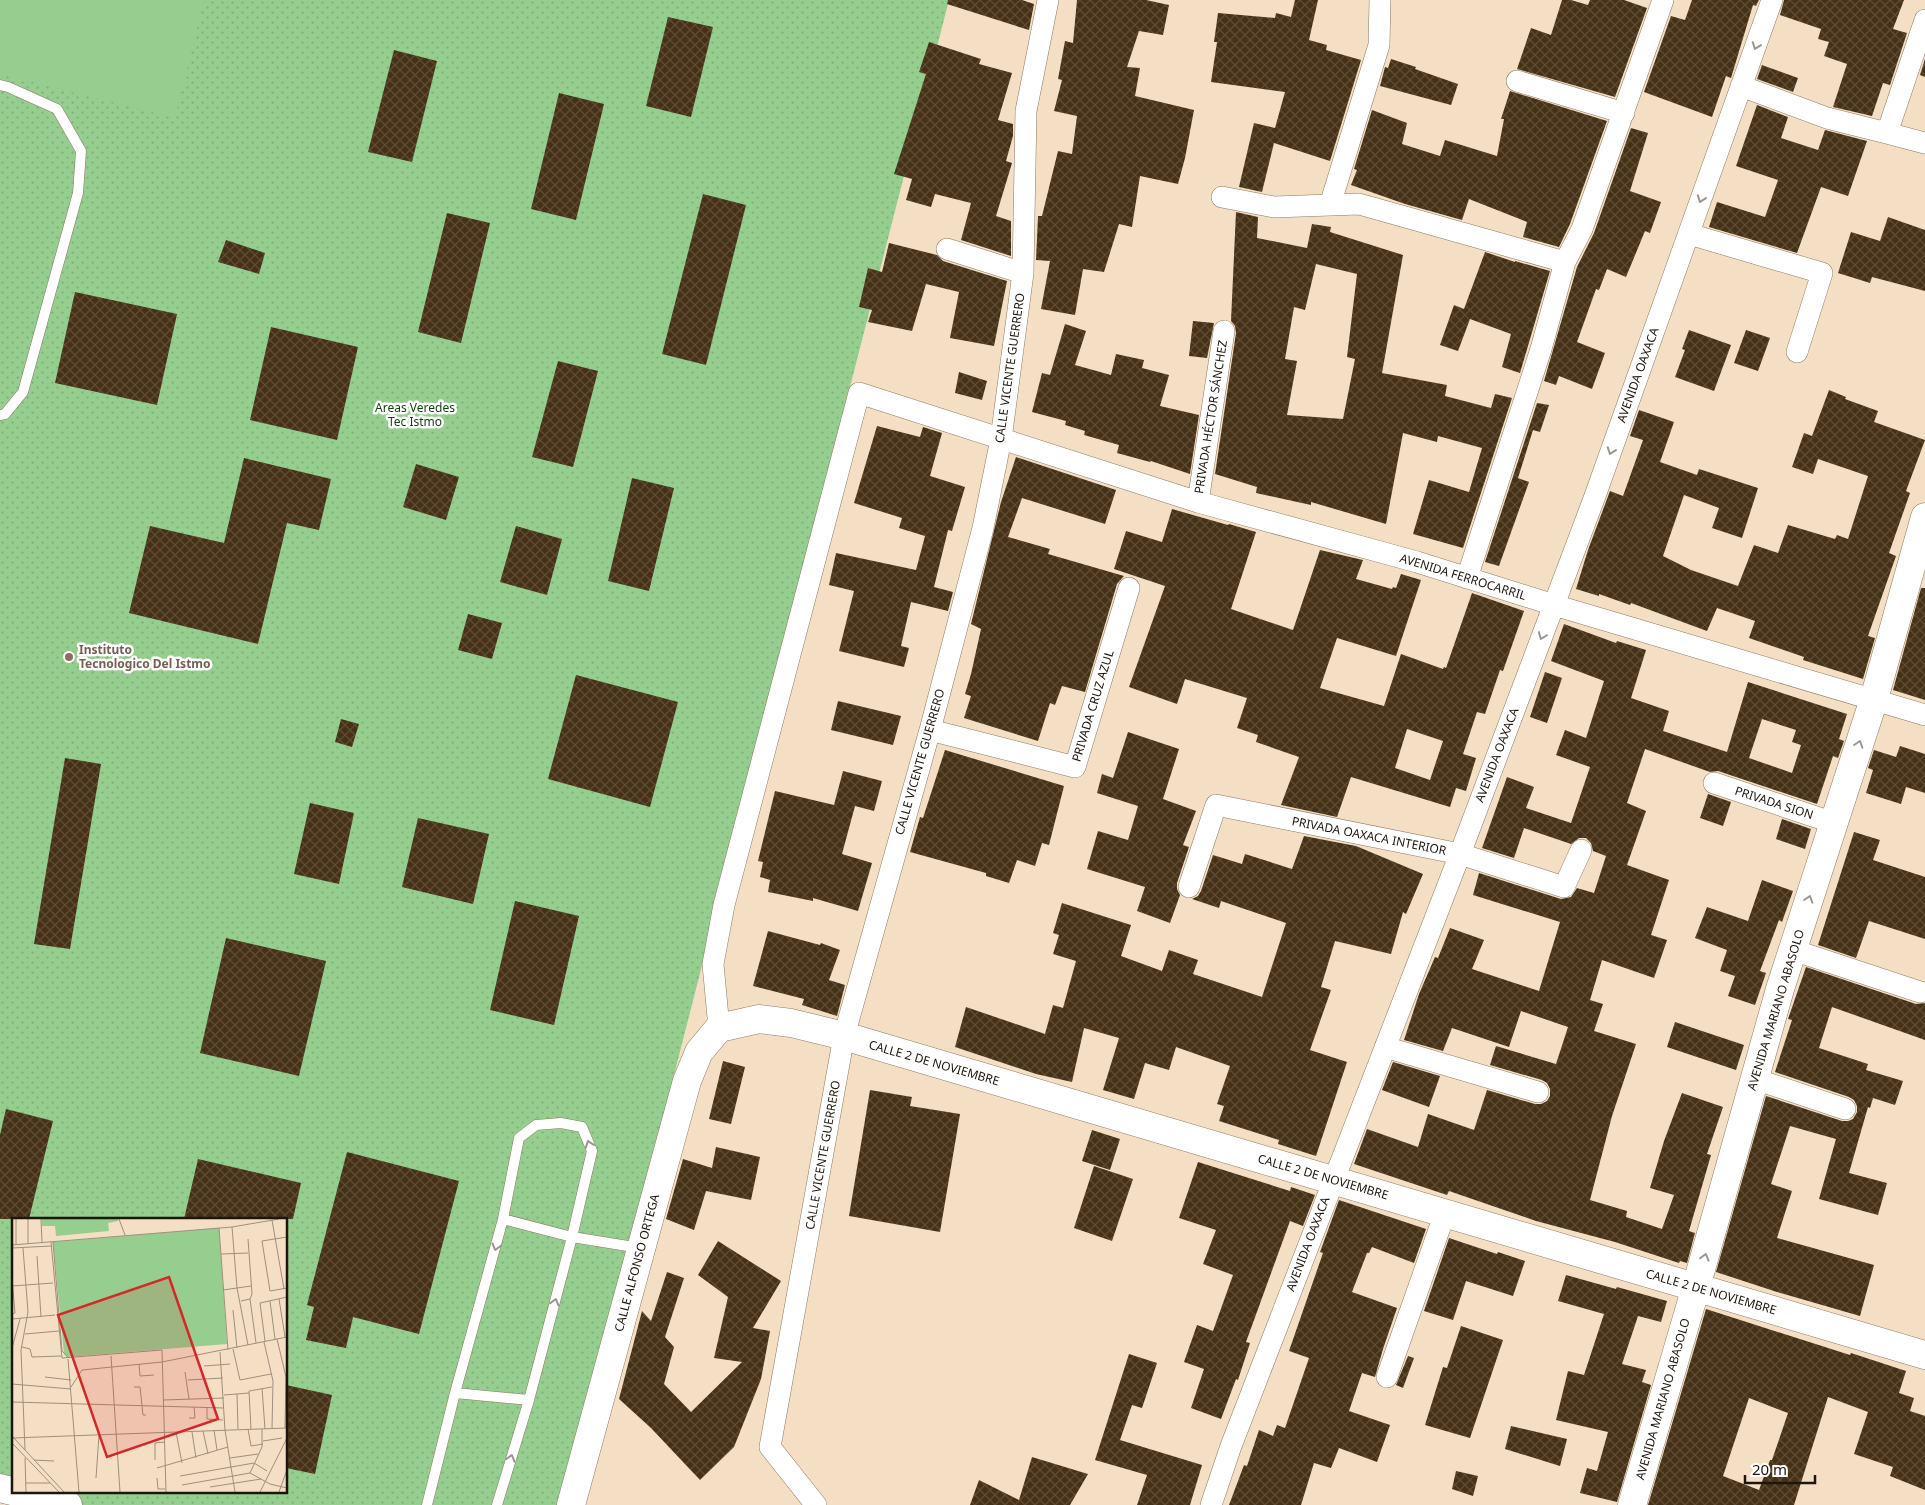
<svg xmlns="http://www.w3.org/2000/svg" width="1925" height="1505" font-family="'Noto Sans',sans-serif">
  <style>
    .park { fill: url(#park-dots) }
    .pitch { fill: #95ce8f }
    .building { fill: url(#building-cross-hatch); fill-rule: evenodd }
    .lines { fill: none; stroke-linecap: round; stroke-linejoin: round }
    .lane-casing { stroke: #8d7a62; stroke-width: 11 }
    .street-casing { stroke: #8d7a62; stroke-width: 22 }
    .secondary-casing { stroke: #8d7a62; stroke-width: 29 }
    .lane { stroke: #fff; stroke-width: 10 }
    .street { stroke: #fff; stroke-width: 21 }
    .secondary { stroke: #fff; stroke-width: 28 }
    .oneway { stroke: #999692 }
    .education-dot { fill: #8d6e63; stroke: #fff; stroke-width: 2 }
    .labels { text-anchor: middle; stroke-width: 5; stroke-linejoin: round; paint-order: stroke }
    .street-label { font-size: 12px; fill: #1d160d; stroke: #fff }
    .park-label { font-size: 12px; fill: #103f0c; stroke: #fff }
    .education-label { font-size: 12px; font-weight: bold; fill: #785e54; stroke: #fff; text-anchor: start }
    .inset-road { fill: none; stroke: #9e8f7b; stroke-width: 1 }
    .view { fill: #d62828; fill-opacity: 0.15; stroke: #d62828; stroke-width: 2.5 }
    .inset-edge { fill: none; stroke: #1d160d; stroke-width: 2.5 }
  </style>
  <defs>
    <pattern id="park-dots" width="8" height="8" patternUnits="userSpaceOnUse" patternTransform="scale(1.25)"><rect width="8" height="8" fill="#95ce8f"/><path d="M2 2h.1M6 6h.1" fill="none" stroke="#80b07a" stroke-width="1.8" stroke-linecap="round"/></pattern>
    <pattern id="building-cross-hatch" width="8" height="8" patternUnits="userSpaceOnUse" patternTransform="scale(1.25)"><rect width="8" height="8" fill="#463116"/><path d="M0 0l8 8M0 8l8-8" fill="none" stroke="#5d4c36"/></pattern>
  </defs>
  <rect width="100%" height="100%" fill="#f4dfc5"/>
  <path class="park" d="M0 0H949L564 1505H72L18 1491H286V1219H14V1490L0 1487Z"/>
  <path class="pitch" d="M0 0H204L175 118 0 74Z"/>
  <path class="building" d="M948 0H1022L1034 4 1029 30 947 4Z
    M1077 0H1146L1169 5 1163 35 1139 31 1127 67 1140 68 1135 96 1194 110 1185 158 1178 184 1140 176 1132 227 1119 224 1104 272 1083 269 1075 315 1041 309 1050 261 1036 260 1038 216H1042L1058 151 1072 154 1077 116 1054 111 1062 80 1058 79 1065 41 1073 43Z
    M1295 0H1318L1309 40 1327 45 1326 50 1361 60 1330 161 1274 143 1262 192 1239 187 1254 123 1275 128 1285 92 1211 82 1217 42H1214L1218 13 1275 18 1276 13 1291 17Z
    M1562 0H1571L1588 5 1590 0H1624L1647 8 1615 97 1517 69 1531 28 1551 35Z
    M1692 0H1759L1756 6 1753 5 1731 78 1726 76 1712 117 1644 92 1671 16 1685 20Z
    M1784 0H1904L1893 29 1907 33 1890 85 1883 83 1872 116 1833 107 1847 64 1824 56 1829 42 1818 39 1821 29 1780 15Z
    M668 17 713 27 691 117 646 106Z
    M929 42 981 59 979 64 1012 73 998 120 1013 124V136L1006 161 1012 163 996 216 1011 221V256L961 240 971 203 935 194 931 207 906 200 912 179 894 174 926 74 919 72Z
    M394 50 437 61 412 162 368 152Z
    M1391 59 1416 67 1415 69 1458 84 1451 105 1380 86 1385 67 1388 68Z
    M1925 59V77L1920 75Z
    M1762 65 1798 78 1793 92 1757 79Z
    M1510 91 1607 121 1570 224 1559 247 1523 237 1527 222 1469 199 1462 220 1405 204 1351 185 1357 170 1354 169 1372 110 1407 123 1402 144 1440 156 1445 140 1497 156 1504 119H1501Z
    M559 93 604 104 576 220 531 209Z
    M1757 105 1788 117 1781 138 1818 150 1825 130 1867 141 1848 196 1821 187 1797 253 1709 227 1717 202 1765 217 1778 180 1736 166Z
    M1631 128 1648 133 1630 191 1661 202 1650 233 1645 231 1626 277 1607 269 1599 290 1596 289 1577 342 1605 353 1592 389 1559 376 1556 385 1544 381 1577 267 1594 233Z
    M703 194 746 205 706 365 662 354Z
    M1236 212 1258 217 1257 238 1307 248 1312 224 1331 227 1330 232 1403 255 1382 373 1447 385 1445 396 1491 408 1495 394 1512 398 1463 548 1413 534 1429 480 1469 492 1482 448 1438 436 1437 442 1403 433 1386 524 1311 502V505L1256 493 1257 487 1215 474 1236 333 1235 326 1231 321ZM1316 264 1357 274 1347 357 1355 359 1343 419 1287 415 1297 361 1285 359 1294 307 1305 310Z
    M447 213 490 223 461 343 418 332Z
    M1888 217 1925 230V291L1872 277 1870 283 1838 273 1851 232 1880 241Z
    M226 240 265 253 259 274 218 262Z
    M889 243 937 255 943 261 1007 281 994 346 950 338 959 292 926 284 912 331 868 322 872 310 859 307 868 268 882 272Z
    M1485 252 1515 262V261L1550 271 1520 373 1502 367 1511 334 1470 319 1458 351 1440 345 1454 305 1464 309Z
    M75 292 177 314 157 405 55 383Z
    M1193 321 1214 323 1207 358 1189 356Z
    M1065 324 1086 331 1075 365 1111 375 1116 354 1144 360 1142 368 1169 375 1160 406 1199 415 1190 474 1151 461 1150 462 1117 453 1119 445 1084 435 1085 431 1065 425 1066 421 1032 412 1042 373 1050 375Z
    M271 327 358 347 337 440 250 420Z
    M1689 330 1731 345 1714 391 1675 377 1685 350 1682 349Z
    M1746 330 1770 338 1758 371 1734 363Z
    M558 361 598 371 573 467 532 457Z
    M959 372 987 381 982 400 955 393Z
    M1829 390 1846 397 1845 399 1878 411 1874 422 1925 440 1906 491 1910 493 1889 553 1896 556 1868 636 1875 638 1863 679 1803 660 1804 657 1749 638 1755 621 1717 608 1707 631 1631 603 1630 605 1599 594V596L1576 589 1588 550 1610 491 1623 496 1643 440 1630 436 1639 410 1674 422 1660 462 1697 475 1699 469 1758 488 1742 538 1712 528 1719 508 1684 495 1663 556 1691 570 1738 586 1754 545 1778 553 1788 525 1835 539 1837 535 1848 539 1868 476 1818 459 1813 474 1792 467 1804 433 1812 436Z
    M1537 403 1549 405 1540 432 1533 430 1518 478 1529 482 1499 566 1485 562Z
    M877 426 920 437 923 427 942 433 930 476 965 487 952 531 948 530 934 587 953 592 948 611 911 602 901 646 909 648 904 667 839 651 854 591 829 585 836 553 916 570 925 536 899 528 902 518 854 503Z
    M1016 457 1116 490 1105 524 1022 498 1008 537 1050 549 1048 554 1124 576 1117 584 1085 692 1062 686 1055 705 1050 703 1038 741 964 718 971 696 965 694 971 674 981 629 971 624 1001 502Z
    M244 458 331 479 319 530 287 523 258 644 129 613 150 526 224 543Z
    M416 464 459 477 446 520 403 507Z
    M632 478 674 488 649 591 608 581Z
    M1172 509 1228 525 1229 524 1256 532 1231 609 1293 630 1320 550 1363 560 1356 579 1392 589 1393 587 1396 588 1401 574 1421 580 1396 656 1337 638 1320 688 1384 706 1401 654 1443 669 1444 667 1446 668 1472 593 1524 611 1503 671 1500 670 1485 714 1477 712 1463 754 1476 758 1466 791 1456 788 1450 807 1351 777 1337 817 1281 805 1299 757 1256 742 1258 735 1237 728 1247 698 1185 679 1177 704 1129 687 1165 586 1114 569 1126 531 1162 542ZM1407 729 1443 741 1430 780 1395 768Z
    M516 526 562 539 547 595 500 582Z
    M1921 588H1925V700L1893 690Z
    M468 614 502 623 492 659 458 650Z
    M1564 624 1616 643 1617 641 1646 650 1631 698 1669 711 1663 731 1727 752 1748 682 1847 714 1839 739 1844 741 1838 758 1833 756 1817 804 1718 771 1710 772 1645 749 1627 803 1646 811 1627 865 1669 880 1651 935 1667 940 1654 978 1602 960 1590 1000 1603 1004 1594 1031 1636 1044 1612 1116 1590 1200 1627 1211 1626 1217 1662 1229 1674 1195 1650 1188 1664 1141 1682 1093 1723 1107 1707 1154 1711 1155 1689 1231 1695 1233 1687 1263 1680 1261 1679 1263 1615 1242 1536 1221 1449 1191 1447 1195 1354 1164 1367 1129 1418 1147 1428 1114 1474 1130 1487 1090 1535 1104H1541L1547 1101 1550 1096V1089L1547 1083 1542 1080 1490 1065 1496 1046 1556 1064 1568 1027 1521 1011 1509 1047 1452 1028 1443 1051 1404 1040 1419 994 1435 957 1438 958 1450 928 1484 940 1472 969 1539 991 1560 922 1473 895 1479 873 1561 899 1571 897 1577 888 1594 893 1606 856 1593 851 1591 843 1586 838H1579L1571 844 1524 828 1514 858 1482 848 1507 777 1534 787 1526 808 1571 823 1590 767 1556 755 1565 730 1586 738 1604 681 1551 661ZM1762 719 1796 730 1792 742 1801 745 1792 773 1749 758Z
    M1545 672 1562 678 1547 723 1530 717Z
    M576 675 678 702 650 807 548 779Z
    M838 701 901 716 893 745 831 730Z
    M341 719 359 724 352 747 335 742Z
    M1128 732 1179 749 1163 799 1196 811 1183 845 1189 847 1177 883V889L1180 895 1170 923 1137 911 1145 887 1087 869 1098 831 1128 840 1138 806 1097 793 1102 774 1113 778Z
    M1900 746 1925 754V793L1906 787 1901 804 1866 793 1873 770 1868 768 1874 750 1896 757Z
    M945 750 1064 786 1049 845 1042 843 1035 866 1017 860 1009 883 986 876V873L910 852 920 817 923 818Z
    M65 758 101 764 70 949 34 944Z
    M843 771 882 781 874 811 855 806 842 854 872 863 858 911 813 898V901L768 892 770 880 760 877 763 862 758 861 775 791 834 805Z
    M1708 794 1731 802 1723 826 1700 818Z
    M310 803 354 813 339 884 294 874Z
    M418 818 489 834 473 904 402 887Z
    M1782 819 1811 829 1805 849 1776 839Z
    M1854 832 1880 840 1873 860 1925 877V939L1869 921 1856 958 1818 945Z
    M1304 836 1356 846 1423 874 1406 914 1403 912 1391 954 1335 941 1321 987 1331 990 1310 1050 1347 1062 1316 1156 1278 1144 1279 1140 1219 1121 1224 1106 1217 1104 1230 1066 1176 1047 1169 1070 1145 1063 1134 1099 1103 1090 1119 1038 1084 1028 1072 1082 1036 1074 955 1047 966 1007 1045 1034 1053 1005 1063 1008 1076 961 1053 954 1059 935 1053 933 1062 903 1131 925 1121 956 1162 971 1169 950 1198 960 1193 974 1262 997 1286 923 1221 901 1219 908 1192 899 1198 896 1201 891 1213 855 1242 864 1245 854 1292 869Z
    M1762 880 1793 891 1782 922 1779 920 1760 971 1766 973 1755 1005 1728 996 1735 976 1720 971 1727 950 1695 938 1707 907 1748 921Z
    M515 901 579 916 554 1025 490 1010Z
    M768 931 820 945 821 943 840 950 829 980 845 985 837 1016 802 1005 804 999 753 986Z
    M226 938 326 961 299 1076 200 1053Z
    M1806 967 1916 1004 1925 1003V1040L1832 1007 1819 1048 1868 1064 1866 1070 1903 1081 1895 1105 1873 1098 1870 1108 1868 1107 1849 1173 1887 1183 1878 1215 1819 1199 1836 1139 1790 1126 1771 1184 1792 1191 1777 1238 1874 1265 1860 1316 1777 1292 1716 1272 1766 1096 1842 1121H1848L1853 1119 1857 1112V1106L1854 1100 1849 1097 1775 1072 1792 1020 1788 1019Z
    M1675 1022 1744 1045 1736 1070 1667 1047Z
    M723 1061 745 1067 731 1124 709 1119Z
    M1393 1062 1440 1076 1429 1107 1382 1090Z
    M870 1090 912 1097 910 1106 960 1114 940 1232 849 1216Z
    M6 1109 53 1121 29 1219H0V1135Z
    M1092 1130 1120 1139 1110 1170 1082 1161Z
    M716 1147 760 1157 751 1200 706 1191 694 1230 666 1219 683 1159 712 1168Z
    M347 1152 459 1181 419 1334 353 1317 346 1348 306 1340 314 1307 307 1305Z
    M198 1159 301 1183 293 1219H184Z
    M1198 1162 1290 1191 1291 1187 1315 1195 1303 1226 1290 1221 1246 1342 1250 1343 1238 1380 1236 1379 1221 1419 1191 1408 1204 1369 1184 1362 1197 1325 1213 1331 1233 1275 1203 1264 1216 1230 1179 1218Z
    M1094 1166 1133 1179 1112 1241 1074 1228Z
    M1339 1200 1426 1229 1414 1263 1372 1247 1369 1253H1367L1352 1292 1397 1308 1383 1349 1375 1377 1362 1373 1349 1411 1390 1425 1377 1462 1339 1448 1331 1468 1314 1463 1301 1505H1229L1244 1465 1247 1466 1259 1430 1273 1436 1277 1425 1285 1428 1309 1358 1289 1351 1323 1253 1320 1252Z
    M1449 1238 1497 1254 1498 1252 1525 1261 1513 1296 1466 1281 1453 1320 1424 1311Z
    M718 1241 781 1281 753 1328 770 1331 761 1379 734 1447 700 1480 651 1428 619 1399 642 1311 651 1321 667 1272 684 1278 665 1337 674 1347 664 1384 691 1412 742 1362 714 1358 728 1297 698 1275Z
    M1566 1275 1616 1289 1617 1287 1667 1301 1661 1322 1638 1316 1622 1364 1646 1370 1642 1382 1651 1385 1617 1502 1580 1493 1587 1468 1597 1471 1608 1432 1556 1420 1568 1371 1584 1375 1604 1314 1558 1301Z
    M1706 1309 1850 1355 1851 1353 1906 1371 1899 1393 1914 1398 1910 1411 1925 1416V1490L1890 1476 1893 1467 1854 1454 1868 1412 1828 1397 1794 1505H1648ZM1749 1398 1788 1413 1772 1460H1770L1759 1490 1723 1476Z
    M1461 1326 1503 1340 1470 1438 1425 1425 1443 1367 1447 1368Z
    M1129 1354 1157 1363 1142 1408 1132 1405 1120 1440 1202 1465 1190 1505H1137L1147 1475 1095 1460Z
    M1408 1356 1414 1358 1403 1388 1396 1385Z
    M286 1385 332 1395 315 1474 286 1468Z
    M1511 1426 1567 1439 1560 1466 1505 1449Z
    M1032 1457 1088 1474 1070 1505H970L979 1480 1019 1500Z
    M1456 1471 1478 1476 1473 1496 1452 1489Z"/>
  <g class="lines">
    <g class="lane-casing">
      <path id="lane" d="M0 85 8 87 57 109 81 151 78 193 23 392 5 414 0 415
        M503 1219 572 1237 640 1248
        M455 1393 529 1400
        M427 1505 455 1393 503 1219 519 1138 536 1125 561 1123 582 1127 592 1151 572 1237 529 1400 497 1505"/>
    </g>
    <g class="street-casing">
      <path id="street" d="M1517 81 1624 113
        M1741 86 1827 118 1887 133 1925 20
        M1887 133 1925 143
        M1222 197 1274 207 1359 204 1565 262
        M1330 205 1379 45 1380 0
        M1689 234 1822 273 1797 352
        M947 249 1023 273
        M1198 502 1224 331
        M1467 578 1541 349 1565 262 1582 229 1663 0
        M930 730 1075 767 1129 588
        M1714 783 1834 823
        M1189 887 1216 805 1460 854 1564 887 1581 850
        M1793 950 1920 992
        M719 1028 713 964 724 905 859 393 1198 502 1417 562 1554 605 1925 715
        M1385 1047 1538 1092
        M1755 1079 1845 1109
        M1387 1377 1445 1213
        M816 1505 770 1447 844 1036 930 730 983 528 1001 439 1023 273 1026 111 1048 0
        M1211 1505 1231 1446 1460 854 1595 496 1772 0"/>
    </g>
    <g class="secondary-casing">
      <path id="secondary" d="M0 1488 68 1505
        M571 1505 687 1081 699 1052 719 1028 759 1019 791 1023 844 1036 1925 1355
        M1632 1505 1696 1287 1780 989 1874 699 1925 517"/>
    </g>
    <use href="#lane" class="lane"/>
    <use href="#street" class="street"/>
    <use href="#secondary" class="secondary"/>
  </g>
  <defs><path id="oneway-chevron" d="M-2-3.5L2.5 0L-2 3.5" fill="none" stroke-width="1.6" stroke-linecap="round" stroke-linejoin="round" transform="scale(1.25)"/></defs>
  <g class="oneway">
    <use href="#oneway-chevron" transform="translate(1756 46) rotate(110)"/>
    <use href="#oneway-chevron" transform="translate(1701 199) rotate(110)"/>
    <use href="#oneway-chevron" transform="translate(1611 451) rotate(110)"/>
    <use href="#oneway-chevron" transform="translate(1542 636) rotate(111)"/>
    <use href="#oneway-chevron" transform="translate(1859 744) rotate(-72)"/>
    <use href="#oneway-chevron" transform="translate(1809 899) rotate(-72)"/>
    <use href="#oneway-chevron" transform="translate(589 1144) rotate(-110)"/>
    <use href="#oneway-chevron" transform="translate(496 1247) rotate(105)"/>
    <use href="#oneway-chevron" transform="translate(1705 1257) rotate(-74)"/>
    <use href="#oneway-chevron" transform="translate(555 1302) rotate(-75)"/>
    <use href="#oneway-chevron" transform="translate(511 1458) rotate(-73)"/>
  </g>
  <circle class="education-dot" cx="69" cy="657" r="5"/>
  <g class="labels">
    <g class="street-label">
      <text transform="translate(1010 368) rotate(-82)" y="4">CALLE VICENTE GUERRERO</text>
      <text transform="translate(1638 375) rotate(-70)" y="4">AVENIDA OAXACA</text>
      <text transform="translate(1211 417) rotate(-81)" y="4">PRIVADA HÉCTOR SÁNCHEZ</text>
      <text transform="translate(1463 577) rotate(17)" y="4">AVENIDA FERROCARRIL</text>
      <text transform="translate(1093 706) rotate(-73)" y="4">PRIVADA CRUZ AZUL</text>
      <text transform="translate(1497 755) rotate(-69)" y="4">AVENIDA OAXACA</text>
      <text transform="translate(920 762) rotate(-74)" y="4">CALLE VICENTE GUERRERO</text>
      <text transform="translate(1774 803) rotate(18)" y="4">PRIVADA SION</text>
      <text transform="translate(1369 836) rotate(11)" y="4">PRIVADA OAXACA INTERIOR</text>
      <text transform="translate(1776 1010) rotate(-73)" y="4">AVENIDA MARIANO ABASOLO</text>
      <text transform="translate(934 1063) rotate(16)" y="4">CALLE 2 DE NOVIEMBRE</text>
      <text transform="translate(823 1155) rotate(-80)" y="4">CALLE VICENTE GUERRERO</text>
      <text transform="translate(1323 1177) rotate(16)" y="4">CALLE 2 DE NOVIEMBRE</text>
      <text transform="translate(1308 1244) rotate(-69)" y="4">AVENIDA OAXACA</text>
      <text transform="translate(637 1263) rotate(-75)" y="4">CALLE ALFONSO ORTEGA</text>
      <text transform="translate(1711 1292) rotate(16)" y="4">CALLE 2 DE NOVIEMBRE</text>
      <text transform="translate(1663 1399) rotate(-74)" y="4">AVENIDA MARIANO ABASOLO</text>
    </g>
    <g class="park-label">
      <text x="415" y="412">Areas Veredes<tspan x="415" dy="14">Tec Istmo</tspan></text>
    </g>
    <g class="education-label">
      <text x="79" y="654">Instituto<tspan x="79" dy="14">Tecnologico Del Istmo</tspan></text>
    </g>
  </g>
  <g transform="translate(12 1218)">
    <rect width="275" height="275" fill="#f4dfc5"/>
    <path d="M30 1H106V3L96 5 97 13 44 18 43 8H30ZM207 10 215 126 55 139 52 136 41 24Z" fill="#95ce8f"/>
    <path d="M61 37H80V65H61ZM167 44 170 73 153 75 150 46ZM128 58a6 6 0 1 1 12 0a6 6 0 1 1-12 0ZM176 67 204 68V85L177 88ZM205 90 206 108 178 112 177 93Z" fill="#95ce8f"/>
    <path class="inset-road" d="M4 1V27M29 1 30 24M107 1 113 17M260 2 272 71M220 9 225 70 236 127M207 10 216 132M275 19 250 23 258 73 275 70M39 24 50 140 150 132 154 274M41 24 50 133 56 139M16 26V1M0 27 220 9 267 1M0 30 39 28M11 30 16 94 9 132 13 232M209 36 236 35M25 38 29 99M0 61 3 95 0 96M0 68 41 65M211 72 239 68M238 81 244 125M267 81 273 119M229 83 238 81 240 76 236 21M258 83 263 121M221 92 225 130M0 101 43 97M13 116 47 113M265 121 274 159 273 210M253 123 248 85 275 79M252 124 261 163 260 211M10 129 18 131 20 139 49 138M0 130 8 101M221 131 228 162 259 156M208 134 213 212 223 274M99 138 108 274M56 141 67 274M127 146 128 158 142 157M192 148 218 146M173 154 177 181M33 159 59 162M176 162 211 160M0 166 59 171M59 169 70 152 150 144 275 119M122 169H128L131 197H134M250 170 253 211M225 176 226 211M212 177 237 175M151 182 212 180M0 184 212 190M195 189V201L211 202M177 200H183L182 189M236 211 239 228 251 226M239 211 237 173 260 169M202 212 205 232M191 213 196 236M164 214 170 245M180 214 184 240M0 218 52 274M0 220 275 210M251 223 270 220M0 225 47 274M13 240 14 274M218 240 246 236M22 242 42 243M143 242V225L153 224M145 250 216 229M238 255 250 229V211M168 258 242 245 255 253M84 260 87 217M145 260 146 271H153M14 265H38M170 267 238 255 258 266 275 270M198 269 249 261M248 274 275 220M267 274 275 252"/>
    <path class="view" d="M157 59 206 201 95 239 46 97Z"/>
    <rect width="275" height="275" class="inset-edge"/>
  </g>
  <path d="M1745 1475v8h70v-8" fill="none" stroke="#1d160d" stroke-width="2.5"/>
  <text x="1752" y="1475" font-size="15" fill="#1d160d" stroke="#ffffff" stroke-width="4" paint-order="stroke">20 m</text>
</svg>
